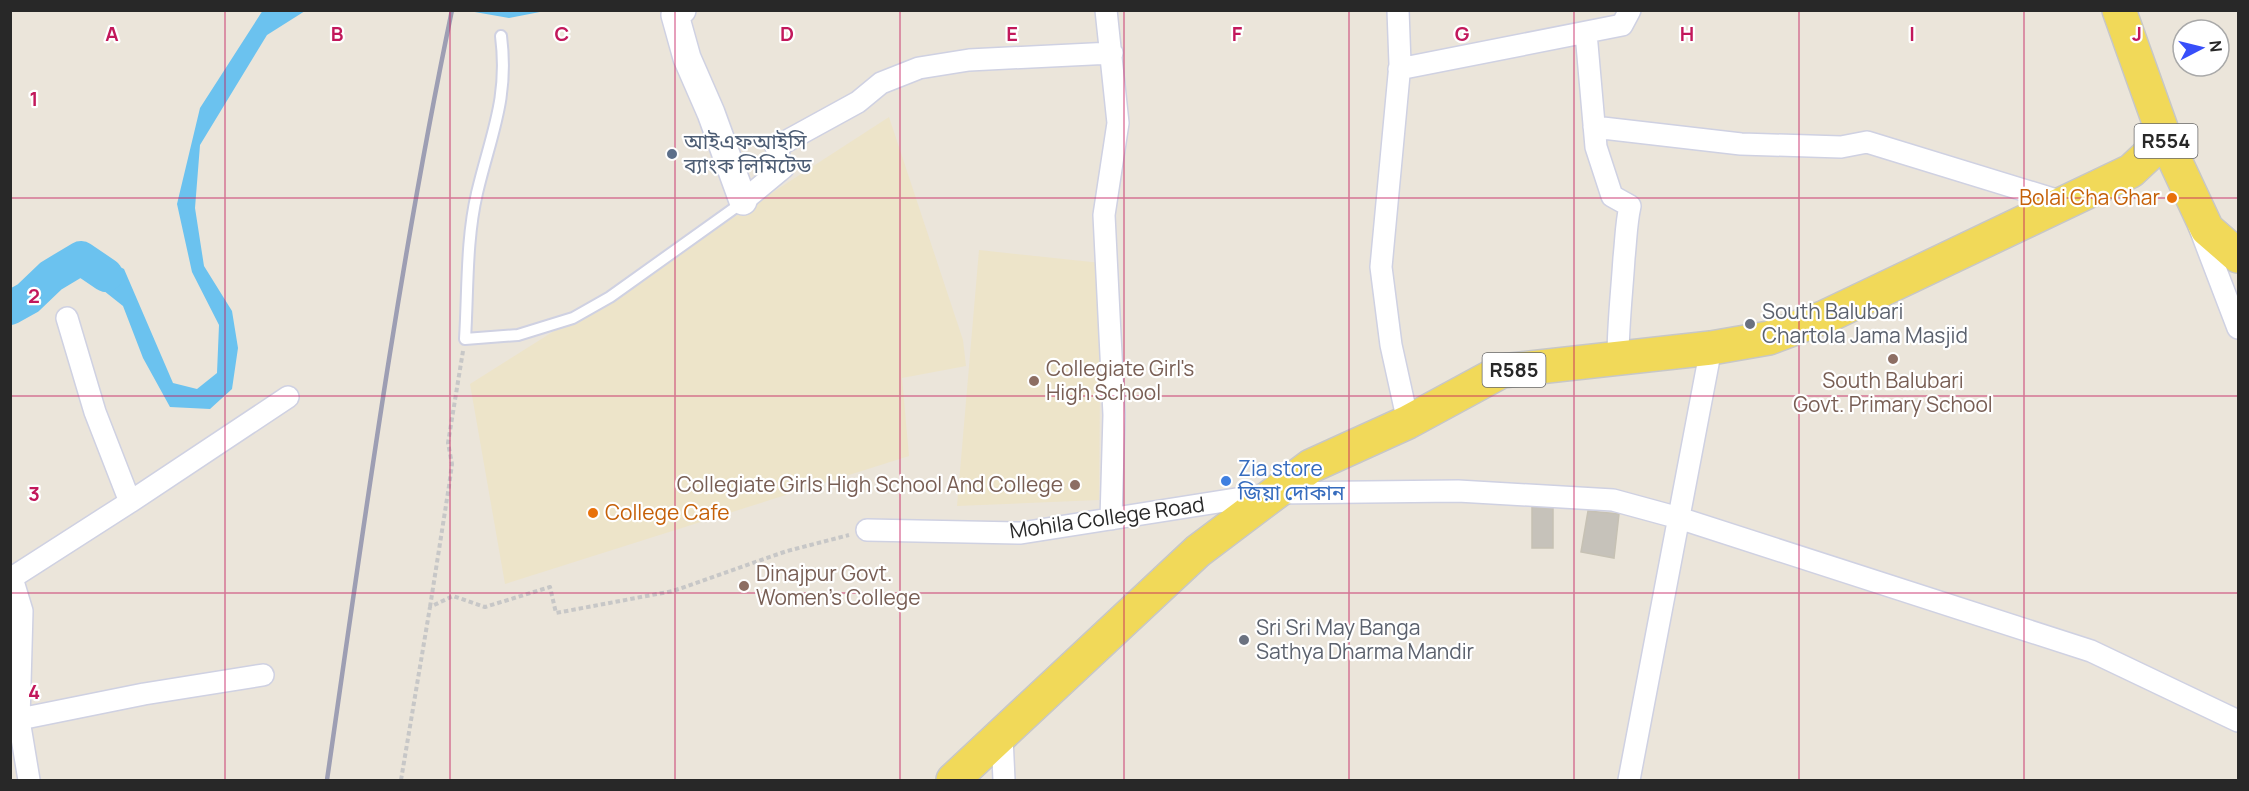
<svg xmlns="http://www.w3.org/2000/svg" width="2249" height="791" font-family="Manrope,'Noto Sans Bengali',sans-serif">
  <style>
    .education { fill: #ede4c9 }
    .water { fill: #6bc2ef }
    .lines { fill: none; stroke-linecap: round; stroke-linejoin: round }
    .river { stroke: #6bc2ef; stroke-width: 34 }
    .building { fill: #c6c2ba; stroke: #c6c1b4; stroke-width: 1.5 }
    .service-casing { stroke: #cfd1e2; stroke-width: 14 }
    .minor-casing { stroke: #cfd1e2; stroke-width: 24 }
    .tertiary-casing { stroke: #cfd1e2; stroke-width: 30 }
    .primary-casing { stroke: #c7c7c7; stroke-width: 36 }
    .path { stroke: #c7c7c7; stroke-width: 4; stroke-dasharray: 4.5 3; stroke-linecap: butt }
    .service { stroke: #fff; stroke-width: 10 }
    .minor { stroke: #fff; stroke-width: 21 }
    .tertiary { stroke: #fff; stroke-width: 27 }
    .primary { stroke: #f1d959; stroke-width: 33 }
    .rail { stroke: #9d9eb3; stroke-width: 4.5 }
    .grid { fill: none; stroke: #c2185b; stroke-width: 1.5; stroke-opacity: 0.55 }
    .service-dot { fill: #5c6f8a; stroke: #fff; stroke-width: 2 }
    .food-dot { fill: #e8710a; stroke: #fff; stroke-width: 2 }
    .worship-dot { fill: #6b7280; stroke: #fff; stroke-width: 2 }
    .education-dot { fill: #8d6e63; stroke: #fff; stroke-width: 2 }
    .shop-dot { fill: #3f7fe0; stroke: #fff; stroke-width: 2 }
    .labels { text-anchor: middle; stroke-width: 4.5; stroke-linejoin: round; paint-order: stroke }
    .shield { fill: #fff; stroke: #686868; stroke-width: 1.5 }
    .shield-label { font-size: 20px; font-weight: bold; fill: #282828 }
    .service-label { font-size: 21px; fill: #4e5e75; stroke: #fff; text-anchor: start }
    .food-label { font-size: 21px; fill: #c56008; stroke: #fff; text-anchor: end }
    .worship-label { font-size: 21px; fill: #5b616d; stroke: #fff; text-anchor: start }
    .education-label { font-size: 21px; fill: #785e54; stroke: #fff; text-anchor: start }
    .shop-label { font-size: 21px; fill: #366cbe; stroke: #fff; text-anchor: start }
    .street-label { font-size: 21px; fill: #282828; stroke: #fff }
    .grid-label { font-size: 20px; text-anchor: middle; font-weight: bold; fill: #c2185b; stroke: #fff; stroke-width: 4.5; stroke-linejoin: round; paint-order: stroke }
  </style>
  <rect width="100%" height="100%" fill="#ebe5da"/>
  <path class="education" d="M889 117 963 340 966 366 902 378 909 456 505 584 470 384 705 236Z
    M979 250 1101 263 1099 500 957 506Z"/>
  <path class="water" d="M263 10 305 11 267 35 200 145 195 208 204 266 232 311 238 348 232 389 210 409 170 407 143 358 123 306 94 283 89 251 124 269 173 383 197 389 217 373 219 325 192 272 177 204 200 108Z
    M469 11H545L509 18Z"/>
  <g class="lines">
    <path class="river" d="M10 308 28 298 51 276 81 258 106 275"/>
  </g>
  <path class="building" d="M1532 506H1553V548H1532Z
    M1588 511 1619 514 1614 558 1581 552Z"/>
  <g class="lines">
    <g class="service-casing">
      <path id="service" d="M501 36C509 98 491 134 477 193 466 240 468 291 465 339L518 335 573 318 610 297 743 202"/>
    </g>
    <g class="minor-casing">
      <path id="minor" d="M1106 10 1118 123 1104 215 1114 415 1111 519
        M1398 10 1400 64 1381 267 1391 345 1408 422
        M1586 33 1596 147 1612 196 1630 206C1626 224 1626 240 1624 258 1622 291 1618 324 1618 358
        M1399 69 1622 25 1630 10
        M1594 127 1741 144 1841 147 1867 142 2066 203
        M743 201 783 168 776 147 858 102 881 83 919 68 969 60 1112 53
        M2199 226 2238 328
        M130 502 288 397
        M867 530 1021 533 1275 493 1458 491 1613 500 1679 518 2091 651 2238 721
        M12 578 22 611 19 720 29 780
        M10 579 130 502 95 412 67 318
        M10 721 144 694 263 675
        M1002 737 1004 780
        M1629 780 1711 348"/>
    </g>
    <g class="tertiary-casing">
      <path id="tertiary" d="M682 10 675 15 687 58 711 113 743 201"/>
    </g>
    <g class="primary-casing">
      <path id="primary" d="M2119 10 2165 139 2207 229 2238 256
        M953 780 1198 551 1311 466 1408 422 1502 371 1711 348 1769 338 1825 317 2131 171 2165 139"/>
    </g>
    <path class="path" d="M430 607 449 486 452 464 448 443 463 351
      M401 780 430 607 453 596 485 607 550 587 556 613 673 591 787 551 849 535"/>
    <use href="#service" class="service"/>
    <use href="#minor" class="minor"/>
    <use href="#tertiary" class="tertiary"/>
    <use href="#primary" class="primary"/>
    <path class="rail" d="M327 780C364 523 399 265 452 10"/>
  </g>
  <path class="grid" d="M225 10V780M450 10V780M675 10V780M900 10V780M1124 10V780M1349 10V780M1574 10V780M1799 10V780M2024 10V780M10 198H2238M10 396H2238M10 593H2238"/>
  <circle class="service-dot" cx="672" cy="154" r="6"/>
  <g class="food-dot">
    <circle cx="2172" cy="198" r="6"/>
    <circle cx="593" cy="513" r="6"/>
  </g>
  <g class="worship-dot">
    <circle cx="1750" cy="324" r="6"/>
    <circle cx="1244" cy="640" r="6"/>
  </g>
  <g class="education-dot">
    <circle cx="1893" cy="359" r="6"/>
    <circle cx="1034" cy="381" r="6"/>
    <circle cx="1075" cy="485" r="6"/>
    <circle cx="744" cy="586" r="6"/>
  </g>
  <circle class="shop-dot" cx="1226" cy="481" r="6"/>
  <g class="labels">
    <g class="shield">
      <rect x="2134.5" y="124" width="63" height="34" rx="4.5"/>
      <rect x="1482.5" y="353" width="63" height="34" rx="4.5"/>
    </g>
    <g class="shield-label">
      <text x="2166" y="148">R554</text>
      <text x="1514" y="377">R585</text>
    </g>
    <g class="service-label">
      <text x="684" y="149">আইএফআইসি<tspan x="684" dy="24">ব্যাংক লিমিটেড</tspan></text>
    </g>
    <g class="food-label">
      <text x="2160" y="205">Bolai Cha Ghar</text>
      <text x="605" y="520" text-anchor="start">College Cafe</text>
    </g>
    <g class="worship-label">
      <text x="1762" y="319">South Balubari<tspan x="1762" dy="24">Chartola Jama Masjid</tspan></text>
      <text x="1256" y="635">Sri Sri May Banga<tspan x="1256" dy="24">Sathya Dharma Mandir</tspan></text>
    </g>
    <g class="education-label">
      <text x="1046" y="376">Collegiate Girl's<tspan x="1046" dy="24">High School</tspan></text>
      <text x="1893" y="388" text-anchor="middle">South Balubari<tspan x="1893" dy="24">Govt. Primary School</tspan></text>
      <text x="1063" y="492" text-anchor="end">Collegiate Girls High School And College</text>
      <text x="756" y="581">Dinajpur Govt.<tspan x="756" dy="24">Women's College</tspan></text>
    </g>
    <g class="shop-label">
      <text x="1238" y="476">Zia store<tspan x="1238" dy="24">জিয়া দোকান</tspan></text>
    </g>
    <g class="street-label">
      <text transform="translate(1107 518) rotate(-8)" y="7">Mohila College Road</text>
    </g>
  </g>
  <g class="grid-label">
    <text x="112" y="41">A</text>
    <text x="337" y="41">B</text>
    <text x="562" y="41">C</text>
    <text x="787" y="41">D</text>
    <text x="1012" y="41">E</text>
    <text x="1237" y="41">F</text>
    <text x="1462" y="41">G</text>
    <text x="1687" y="41">H</text>
    <text x="1912" y="41">I</text>
    <text x="2137" y="41">J</text>
    <text x="34" y="106">1</text>
    <text x="34" y="303">2</text>
    <text x="34" y="501">3</text>
    <text x="34" y="699">4</text>
  </g>
  <rect width="2249" height="791" fill="none" stroke="#282828" stroke-width="24"/>
  <g transform="translate(2201 48) rotate(83)"><circle r="28" fill="#ffffff" stroke="#a9a9a9" stroke-width="1.5"/>
  <path d="M0-4.5L10 22L0 15L-10 22Z" fill="#374efa"/>
  <text y="-9" font-size="16" font-weight="bold" text-anchor="middle" fill="#282828">N</text>
  </g>
</svg>
